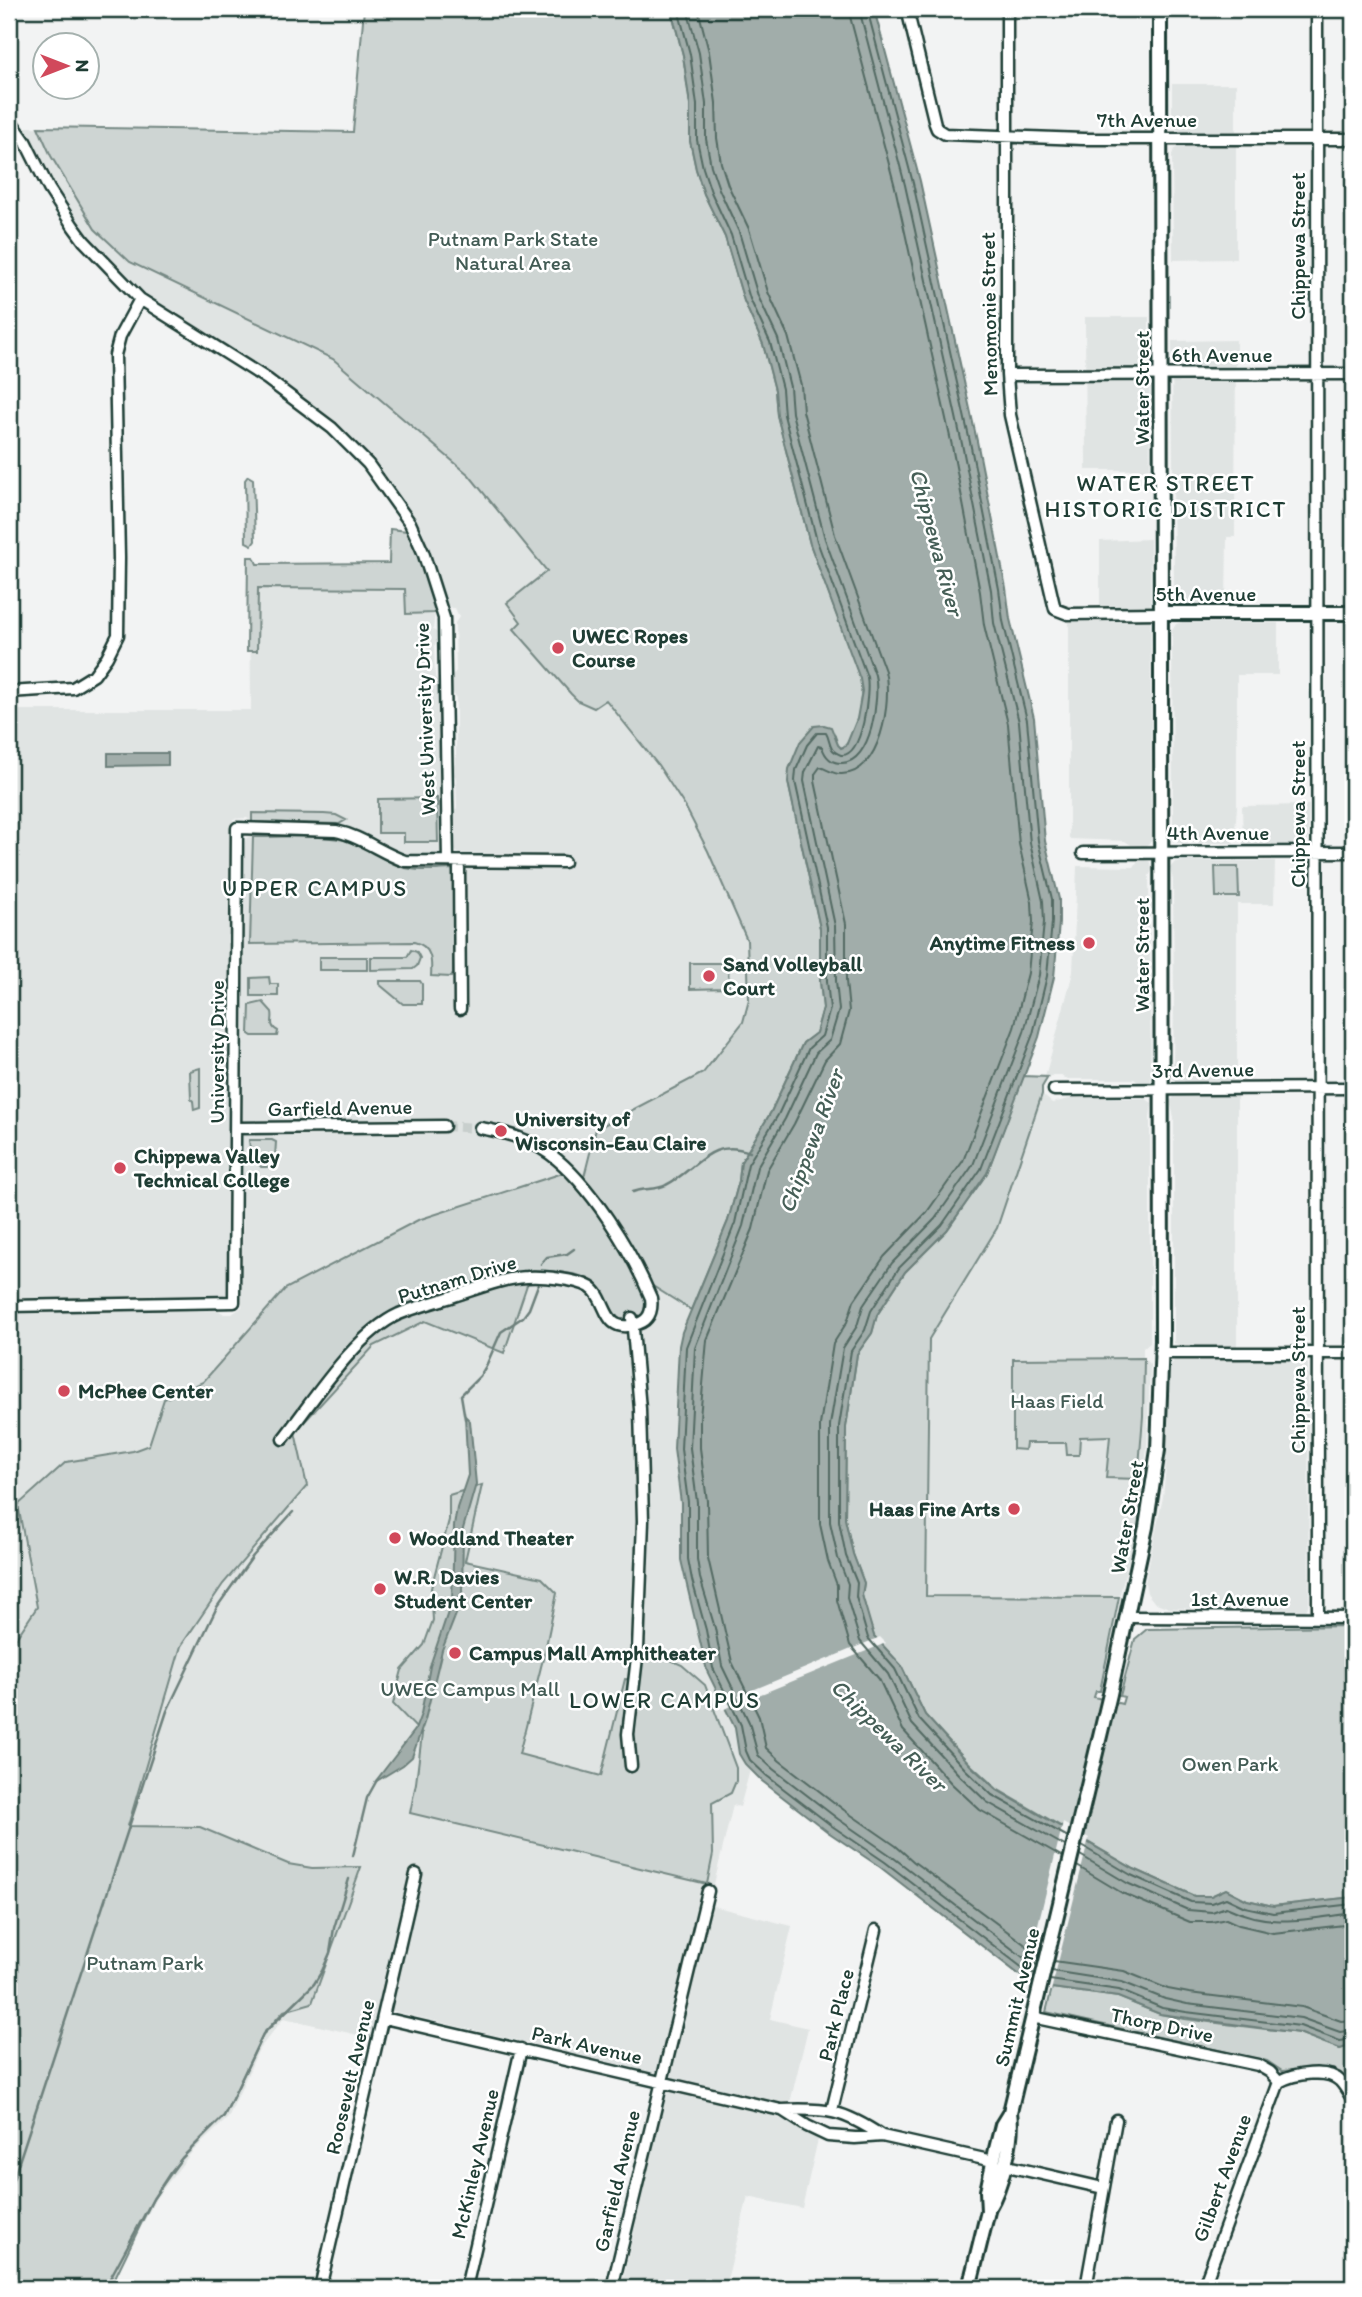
<svg xmlns="http://www.w3.org/2000/svg" width="1362" height="2297" font-family="Itim,sans-serif">
  <style>
    .built { fill: #e0e4e3 }
    .green { fill: #ced5d3; stroke: #768984; stroke-width: 2 }
    .water { fill: #a1adaa; stroke: #6d807b; stroke-width: 2 }
    .pier { fill: #f2f3f3 }
    .lines { fill: none; stroke-linecap: round; stroke-linejoin: round }
    .shore { stroke: #536a63; stroke-width: 2 }
    .stream { stroke: #6d807b; stroke-width: 2.5 }
    .minor-tunnel { stroke: #c8cfcd; stroke-width: 10; stroke-dasharray: 10 5; stroke-linecap: butt }
    .minor-casing { stroke: #1f3d34; stroke-width: 15 }
    .major-casing { stroke: #1f3d34; stroke-width: 18 }
    .minor { stroke: #fff; stroke-width: 10 }
    .major { stroke: #fff; stroke-width: 12 }
    .poi-dot { fill: #d1495b; stroke: #fff; stroke-width: 2.5 }
    .labels { text-anchor: middle; stroke-width: 5; stroke-linejoin: round; paint-order: stroke }
    .street-label { font-size: 21px; fill: #1f3d34; stroke: #fff }
    .park-label { font-size: 21px; fill: #425b54; stroke: #fff }
    .poi-label { font-size: 21px; font-weight: bold; fill: #1f3d34; stroke: #fff; text-anchor: start }
    .neighbourhood-label { font-size: 23px; letter-spacing: 2px; fill: #1f3d34; stroke: #fff }
    .water-label { font-size: 23px; font-style: italic; fill: #465f57; stroke: #fff }
  </style>
  <rect width="100%" height="100%" fill="#f2f3f3"/>
  <filter id="ink" filterUnits="userSpaceOnUse"><feTurbulence type="fractalNoise" baseFrequency=".0143" numOctaves="2"/><feDisplacementMap in="SourceGraphic" scale="14" xChannelSelector="R" yChannelSelector="G"/><feConvolveMatrix kernelMatrix="1 2 1 2 8 2 1 2 1" color-interpolation-filters="sRGB"/></filter>
  <g filter="url(#ink)">
    <path class="built" d="M364 9H671L820 928 728 1221 682 1332 679 1346 674 1417V1450L681 1503V1560L685 1581 699 1631 707 1671 735 1728 739 1754 750 1770 740 1807 733 1805 709 1905 792 1926 770 2019 808 2028 790 2103 772 2101 769 2114 819 2135 802 2208 748 2197 725 2288H621L669 2076 379 2008 371 2038 284 2018 259 2049 228 2118 192 2152 156 2198 110 2288 9 2284V1313L217 1309 224 1314H232L242 1307 244 847 246 838 253 835H325L360 845 399 866 423 869 472 867V856L459 855 453 847 452 815 457 808 456 778 451 770 456 762V698L452 692 451 678 456 671 455 623 459 617 455 608H451L446 603 422 529 409 515 382 474 323 415 262 370 165 311 108 260 89 238 65 203 25 127 353 132Z
      M1172 84H1236V131L1182 132 1175 128 1172 123Z
      M1180 146H1236V259L1173 260 1172 155 1174 149Z
      M1085 317H1149L1150 470H1086Z
      M1236 340 1235 537H1227L1226 603H1177L1174 598 1172 341Z
      M1150 539 1152 841 1145 846 1131 845 1125 841 1069 839V622H1100V541Z
      M250 571 428 584 435 610 433 630 438 633V639L434 646 435 677 442 687 443 849 439 855H410L394 850 359 831 338 824 252 822 247 818 233 819 230 1291 223 1296 39 1300 9 1298V710H251Z
      M1182 622 1278 623V675H1237V807L1234 843H1178L1170 838 1173 825 1172 631 1176 624Z
      M1309 805 1308 841 1300 845 1243 844 1242 806Z
      M1145 860 1149 861 1153 869 1149 876 1151 1081 1140 1084 1134 1079H1065L1062 1076H1051L1046 1080 1042 1091 1044 1096 1052 1103 1073 1098H1145L1152 1103 1150 1117V1342L1143 1348V1357L1150 1365V1371L1147 1448 1139 1515 1133 1544 1119 1597 1100 1691 1096 1690 951 1742 872 1333 987 1173 1023 1076 1045 1077 1073 972 1077 866 1134 867 1138 861Z
      M1183 861H1275L1274 904H1237V1348L1183 1347 1174 1343V1117L1170 1101 1174 1097 1184 1095V1081H1175L1170 1074 1173 1064 1174 1000 1173 880 1170 868 1175 862Z
      M1180 1359 1302 1361 1308 1364 1309 1602 1307 1609 1303 1612 1169 1608 1154 1602 1147 1593 1145 1582 1163 1497 1166 1467 1170 1367 1174 1360Z"/>
    <path class="green" d="M364 9H671L683 55 690 105V141L696 169 704 194 725 237 744 301 763 344 775 390 777 415 810 544 861 680C863 696 857 741 841 748L838 745 835 736 788 782 820 928V981L823 1008 816 1033 803 1043 771 1112 741 1162 739 1181 728 1221 691 1310 651 1285 640 1287 646 1302 643 1315 620 1320C611 1311 608 1301 602 1290 590 1271 553 1272 532 1270L504 1353 425 1321 374 1346 295 1432 307 1486 223 1584 181 1646 128 1826 200 1827 288 1864 312 1868 361 1867 312 2003 284 2011 263 2034 224 2116 182 2158 153 2199 110 2288 9 2284V1649L37 1607 18 1505 66 1462 133 1451 149 1445 164 1399 203 1382 285 1289 418 1220 569 1171 582 1185 596 1129 703 1073 743 1022 749 1000 747 940 708 851 686 808 658 765 606 700 594 708 578 701 571 694 514 629 521 622 507 603 547 571 469 475 333 359 130 262 95 229 51 156 38 127 353 132Z
      M248 476 253 479 255 541 252 545 246 542 245 480Z
      M390 529 407 531 418 553 435 610 434 613 406 614 405 589 258 588 257 651H247L248 557H254L257 564 389 563Z
      M437 798 438 842H404V833H378V799Z
      M252 813 324 814 336 815 346 820 339 824 252 822Z
      M253 837C283 837 315 834 345 840 365 845 380 859 399 866 415 872 436 870 453 869V974L451 977 431 976C432 961 432 946 414 942L250 944Z
      M1215 867H1238L1239 897H1216Z
      M411 950 417 952 420 958 417 966 413 969 371 970V957H407Z
      M319 957H367V970H319Z
      M690 963H728L729 988 690 989Z
      M269 977 270 984H278V996H251V978Z
      M379 981H420L422 984V1004H403L379 984Z
      M263 1002 272 1012C274 1020 268 1026 278 1031L277 1036H252L249 1034 250 1005Z
      M200 1068V1108L194 1110 193 1101 191 1099 190 1071Z
      M1023 1076 1048 1077 1042 1087V1094L997 1228 929 1339 926 1596 1119 1597 1100 1691H1096L1094 1697 1122 1704 1124 1697 1120 1696 1135 1639 1147 1629 1353 1626V1897L1273 1906 1247 1900 1226 1889 1211 1896H1194L1134 1869 997 1789 971 1765 925 1715 901 1665 874 1636 868 1618 862 1595 864 1583 853 1554 845 1519 846 1427 857 1354 872 1333 877 1315 905 1272 947 1230 987 1173Z
      M249 1140H272L276 1142 275 1157 267 1167H261C255 1159 249 1150 249 1140Z
      M1144 1358 1143 1416 1138 1479 1106 1478 1110 1436 1080 1437 1079 1455H1067L1066 1443H1026L1025 1450 1013 1449V1359Z
      M482 1485 465 1561 542 1578 557 1593 545 1651 519 1754 601 1776 625 1679 640 1680 642 1652 664 1657 682 1665 705 1685 736 1768V1781L731 1793 712 1803 713 1854 707 1884 410 1813 416 1783 422 1734 393 1704 402 1670 424 1645 433 1620 431 1588 449 1520V1495Z
      M1052 1988 1118 1997 1160 2014 1185 2019 1299 2033 1340 2049 1350 2046 1353 2054V2082L1350 2083 1335 2070 1322 2068 1282 2071 1267 2061 1046 2012Z"/>
    <path class="water" d="M671 9H874L920 181 977 441 1006 588 1010 619 1034 718 1045 841 1059 899V923L1054 977 1039 1037 987 1173 947 1230 905 1272 877 1315 872 1333 857 1354 846 1427 845 1519 853 1554 864 1583 862 1595 874 1636 901 1665 925 1715 971 1766 997 1790 1134 1869 1194 1896H1211L1226 1889 1247 1900 1273 1906 1353 1897V2045L1340 2049 1299 2033 1160 2014 1118 1997 1052 1988 1021 1976 880 1867 828 1832 762 1781 745 1764 739 1754 735 1728 707 1671 681 1560V1503L674 1449 679 1346 682 1332 728 1221 739 1181 741 1162 771 1112 803 1043 816 1033 823 1008 820 981V928L788 782 789 769 800 742 814 726 824 725 831 727 838 745 841 748 846 746 857 719 862 691 860 679 810 544 777 415 775 390 763 344 744 301 725 237 704 194 696 169 690 141V105L683 55Z
      M108 753H168V765L108 766Z
      M465 1416 470 1421 476 1484 463 1529 462 1599 442 1650 425 1720 412 1757 403 1765 375 1782 415 1730 421 1714 430 1666 452 1600 454 1526 457 1508 468 1475Z"/>
    <path class="pier" d="M880 1637 886 1643 722 1710 719 1704Z
      M1063 1823 1089 1838 1051 1991 1024 1981Z"/>
    <g class="lines">
      <path class="shore" d="M678 9 690 54 697 105V140L703 168 711 192 731 235 750 299 770 342 782 389 784 415 817 541 867 677C870 692 863 757 841 755 838 754 833 751 832 749 829 744 829 738 826 733H817L807 745 796 770 795 781 827 927V981L830 1009 822 1036 809 1048 778 1115 748 1164 735 1223 686 1347 681 1449 688 1502V1559L692 1580 706 1630 713 1668 741 1725 746 1751 750 1760 767 1776 832 1826 885 1862 1024 1969 1035 1974
        M687 9 699 53 706 104V139L711 166 719 189 739 232 758 296 778 339 790 387 792 413 825 539 875 675C880 696 872 764 841 763 831 763 825 756 822 747L818 746 805 772 804 781 835 926 836 981 839 1010 830 1040 816 1053 785 1119 757 1167 743 1226 695 1348 690 1448 697 1502V1559L700 1578 715 1628 722 1666 749 1722 758 1755 773 1769 838 1819 890 1855 1028 1961 1037 1965
        M698 9 709 52 716 103 717 138 721 163 728 185 749 229 768 292 788 336 801 385 803 411 835 535 885 671C892 701 881 775 841 774 833 774 827 769 820 767L815 774V781L846 924V981L849 1011 840 1044 825 1060 794 1124 767 1170 753 1229 707 1340 700 1418V1448L707 1501 708 1558 732 1662 759 1717 766 1748 780 1761 844 1810 896 1846 914 1862 1039 1955
        M848 9 895 187 952 446 980 592 984 625 1008 724 1019 844 1032 902 1033 922 1028 973 1014 1028 963 1161 927 1212 884 1257 854 1301 847 1322 833 1344 820 1425V1524L828 1561 837 1585V1600L850 1645 879 1679 903 1730 952 1784 980 1810 1063 1857
        M859 9 905 185 962 444 991 590 994 623 1019 722 1030 843 1043 901 1044 922 1039 975 1024 1032 973 1165 935 1219 892 1263 863 1306 857 1326 843 1348 830 1425V1522L838 1558 848 1584 847 1598 860 1641 888 1674 912 1724 960 1776 987 1802 1065 1846
        M867 9 913 183 970 442 999 589 1003 621 1027 720 1038 841 1052 899V922L1047 976 1033 1034 981 1169 942 1225 899 1268 871 1311 865 1330 851 1351 839 1426V1521L846 1556 857 1583 856 1597 868 1638 895 1669 919 1719 966 1770 992 1795 1068 1837
        M1082 1846 1131 1875 1191 1902 1212 1903 1226 1898 1245 1907 1273 1913 1353 1904
        M1080 1855 1127 1883 1188 1910 1212 1912 1226 1907C1272 1929 1305 1919 1353 1913
        M1077 1866 1122 1893 1190 1922H1212L1226 1919 1239 1925 1273 1933 1353 1924
        M1054 1961 1124 1971 1168 1989 1189 1993 1302 2007 1341 2021 1353 2020
        M1052 1971 1122 1982 1165 1999 1187 2004 1301 2018 1340 2032 1353 2030
        M1050 1980 1119 1990 1162 2008 1186 2012 1300 2026 1340 2041 1353 2039"/>
      <path class="stream" d="M633 1192C644 1188 657 1190 666 1185 697 1170 709 1137 750 1152
        M541 1264 547 1257 567 1254 574 1249
        M465 1419 461 1395 480 1376 486 1366 501 1332 523 1317 529 1309 538 1285
        M353 1856 367 1798 377 1780
        M9 2192 167 1711 217 1607 253 1556 293 1512
        M108 2282 153 2199 170 2173 182 2158 224 2116 263 2034 314 1984 322 1971 330 1953 334 1928 349 1879"/>
      <path class="minor-tunnel" d="M444 1126 480 1128"/>
      <g class="minor-casing">
        <path id="minor" d="M907 9 935 124 937 129 945 134 1083 139H1353
          M1007 9V375L1010 415 1053 601 1055 609 1068 614 1161 613
          M1317 9 1318 1618
          M9 118 25 141 49 189 73 226 84 241 140 299 267 379 332 428 368 464 410 523 423 552 444 618 448 861
          M1007 375 1353 374
          M9 692 73 688 94 675 107 657 118 635 119 558 115 355 120 336 140 299
          M1083 853 1353 852
          M459 869 460 1009
          M1054 1090 1353 1088
          M236 1128 444 1126
          M9 1306 234 1302 237 828 336 831C361 836 381 853 405 861L564 862
          M1160 1353H1353
          M283 1439C313 1401 355 1334 399 1314 418 1306 440 1301 460 1294 481 1287 504 1278 527 1277 542 1276 576 1279 590 1287 608 1298 602 1333 633 1325 638 1324 644 1322 647 1318 652 1312 652 1305 651 1298 632 1252 590 1183 550 1154 529 1139 505 1132 480 1128
          M1127 1617 1353 1618
          M631 1766 628 1734 638 1649 643 1521 640 1409 632 1318
          M1032 2017 1258 2065 1270 2072 1279 2082
          M384 2018 781 2110C827 2108 843 2110 882 2136
          M1279 2082C1293 2074 1328 2068 1340 2081 1345 2086 1349 2094 1353 2100
          M782 2110 807 2126 828 2136 855 2138 882 2136 993 2161
          M832 2110 876 1930
          M1003 2165 1103 2188
          M320 2288 416 1874
          M466 2288 521 2049
          M612 2288 708 1891
          M1086 2288 1116 2120
          M1203 2288 1279 2082"/>
      </g>
      <g class="major-casing">
        <path id="major" d="M1161 613H1353
          M988 2209C1002 2186 1014 2139 1010 2112
          M969 2288 988 2211 987 2191 996 2149 1002 2125 1010 2112 1110 1694 1146 1527 1158 1450 1162 1340 1160 9"/>
      </g>
      <use href="#minor" class="minor"/>
      <use href="#major" class="major"/>
    </g>
  </g>
  <g class="poi-dot">
    <circle cx="558" cy="648" r="7"/>
    <circle cx="1089" cy="943" r="7"/>
    <circle cx="709" cy="976" r="7"/>
    <circle cx="501" cy="1131" r="7"/>
    <circle cx="120" cy="1168" r="7"/>
    <circle cx="64" cy="1391" r="7"/>
    <circle cx="1014" cy="1509" r="7"/>
    <circle cx="395" cy="1538" r="7"/>
    <circle cx="380" cy="1589" r="7"/>
    <circle cx="455" cy="1653" r="7"/>
  </g>
  <g class="labels">
    <g class="street-label">
      <text x="1147" y="127">7th Avenue</text>
      <text transform="translate(1298 246) rotate(-90)" y="7">Chippewa Street</text>
      <text transform="translate(989 314) rotate(-91)" y="7">Menomonie Street</text>
      <text x="1222" y="362">6th Avenue</text>
      <text transform="translate(1142 388) rotate(-90)" y="7">Water Street</text>
      <text x="1206" y="601">5th Avenue</text>
      <text transform="translate(425 719) rotate(-92)" y="7">West University Drive</text>
      <text transform="translate(1298 814) rotate(-90)" y="7">Chippewa Street</text>
      <text x="1218" y="840">4th Avenue</text>
      <text transform="translate(1142 955) rotate(-90)" y="7">Water Street</text>
      <text transform="translate(217 1052) rotate(-90)" y="7">University Drive</text>
      <text transform="translate(1203 1070) rotate(-1)" y="7">3rd Avenue</text>
      <text transform="translate(340 1108) rotate(-1)" y="7">Garfield Avenue</text>
      <text transform="translate(457 1279) rotate(-17)" y="7">Putnam Drive</text>
      <text transform="translate(1298 1380) rotate(-90)" y="7">Chippewa Street</text>
      <text transform="translate(1127 1517) rotate(-80)" y="7">Water Street</text>
      <text x="1240" y="1606">1st Avenue</text>
      <text transform="translate(1017 1997) rotate(-77)" y="7">Summit Avenue</text>
      <text transform="translate(836 2015) rotate(-76)" y="7">Park Place</text>
      <text transform="translate(1162 2025) rotate(12)" y="7">Thorp Drive</text>
      <text transform="translate(587 2045) rotate(13)" y="7">Park Avenue</text>
      <text transform="translate(350 2077) rotate(-77)" y="7">Roosevelt Avenue</text>
      <text transform="translate(475 2164) rotate(-77)" y="7">McKinley Avenue</text>
      <text transform="translate(1222 2178) rotate(-70)" y="7">Gilbert Avenue</text>
      <text transform="translate(617 2181) rotate(-77)" y="7">Garfield Avenue</text>
    </g>
    <g class="park-label">
      <text x="513" y="246">Putnam Park State<tspan x="513" dy="24">Natural Area</tspan></text>
      <text x="1057" y="1408">Haas Field</text>
      <text x="470" y="1696">UWEC Campus Mall</text>
      <text x="1230" y="1771">Owen Park</text>
      <text x="145" y="1970">Putnam Park</text>
    </g>
    <g class="poi-label">
      <text x="572" y="643">UWEC Ropes<tspan x="572" dy="24">Course</tspan></text>
      <text x="1075" y="950" text-anchor="end">Anytime Fitness</text>
      <text x="723" y="971">Sand Volleyball<tspan x="723" dy="24">Court</tspan></text>
      <text x="515" y="1126">University of<tspan x="515" dy="24">Wisconsin-Eau Claire</tspan></text>
      <text x="134" y="1163">Chippewa Valley<tspan x="134" dy="24">Technical College</tspan></text>
      <text x="78" y="1398">McPhee Center</text>
      <text x="1000" y="1516" text-anchor="end">Haas Fine Arts</text>
      <text x="409" y="1545">Woodland Theater</text>
      <text x="394" y="1584">W.R. Davies<tspan x="394" dy="24">Student Center</tspan></text>
      <text x="469" y="1660">Campus Mall Amphitheater</text>
    </g>
    <g class="neighbourhood-label">
      <text x="1166" y="491">WATER STREET<tspan x="1166" dy="26">HISTORIC DISTRICT</tspan></text>
      <text x="315" y="896">UPPER CAMPUS</text>
      <text x="665" y="1708">LOWER CAMPUS</text>
    </g>
    <g class="water-label">
      <text transform="translate(937 542) rotate(75)" y="8">Chippewa River</text>
      <text transform="translate(811 1141) rotate(-70)" y="8">Chippewa River</text>
      <text transform="translate(889 1735) rotate(44)" y="8">Chippewa River</text>
    </g>
  </g>
  <rect width="1362" height="2297" fill="none" stroke="#fff" stroke-width="35"/>
  <rect x="18" y="18" width="1327" height="2262" fill="none" stroke="#1f3d34" stroke-width="2.5" filter="url(#ink)"/>
  <g transform="translate(66 66) rotate(90)"><circle r="33" fill="#ffffff" stroke="#a5b1ae" stroke-width="2"/>
  <path d="M0-5L12 26L0 18L-12 26Z" fill="#d1495b"/>
  <text y="-10" font-size="19" font-weight="bold" text-anchor="middle" fill="#1f3d34">N</text>
  </g>
</svg>
